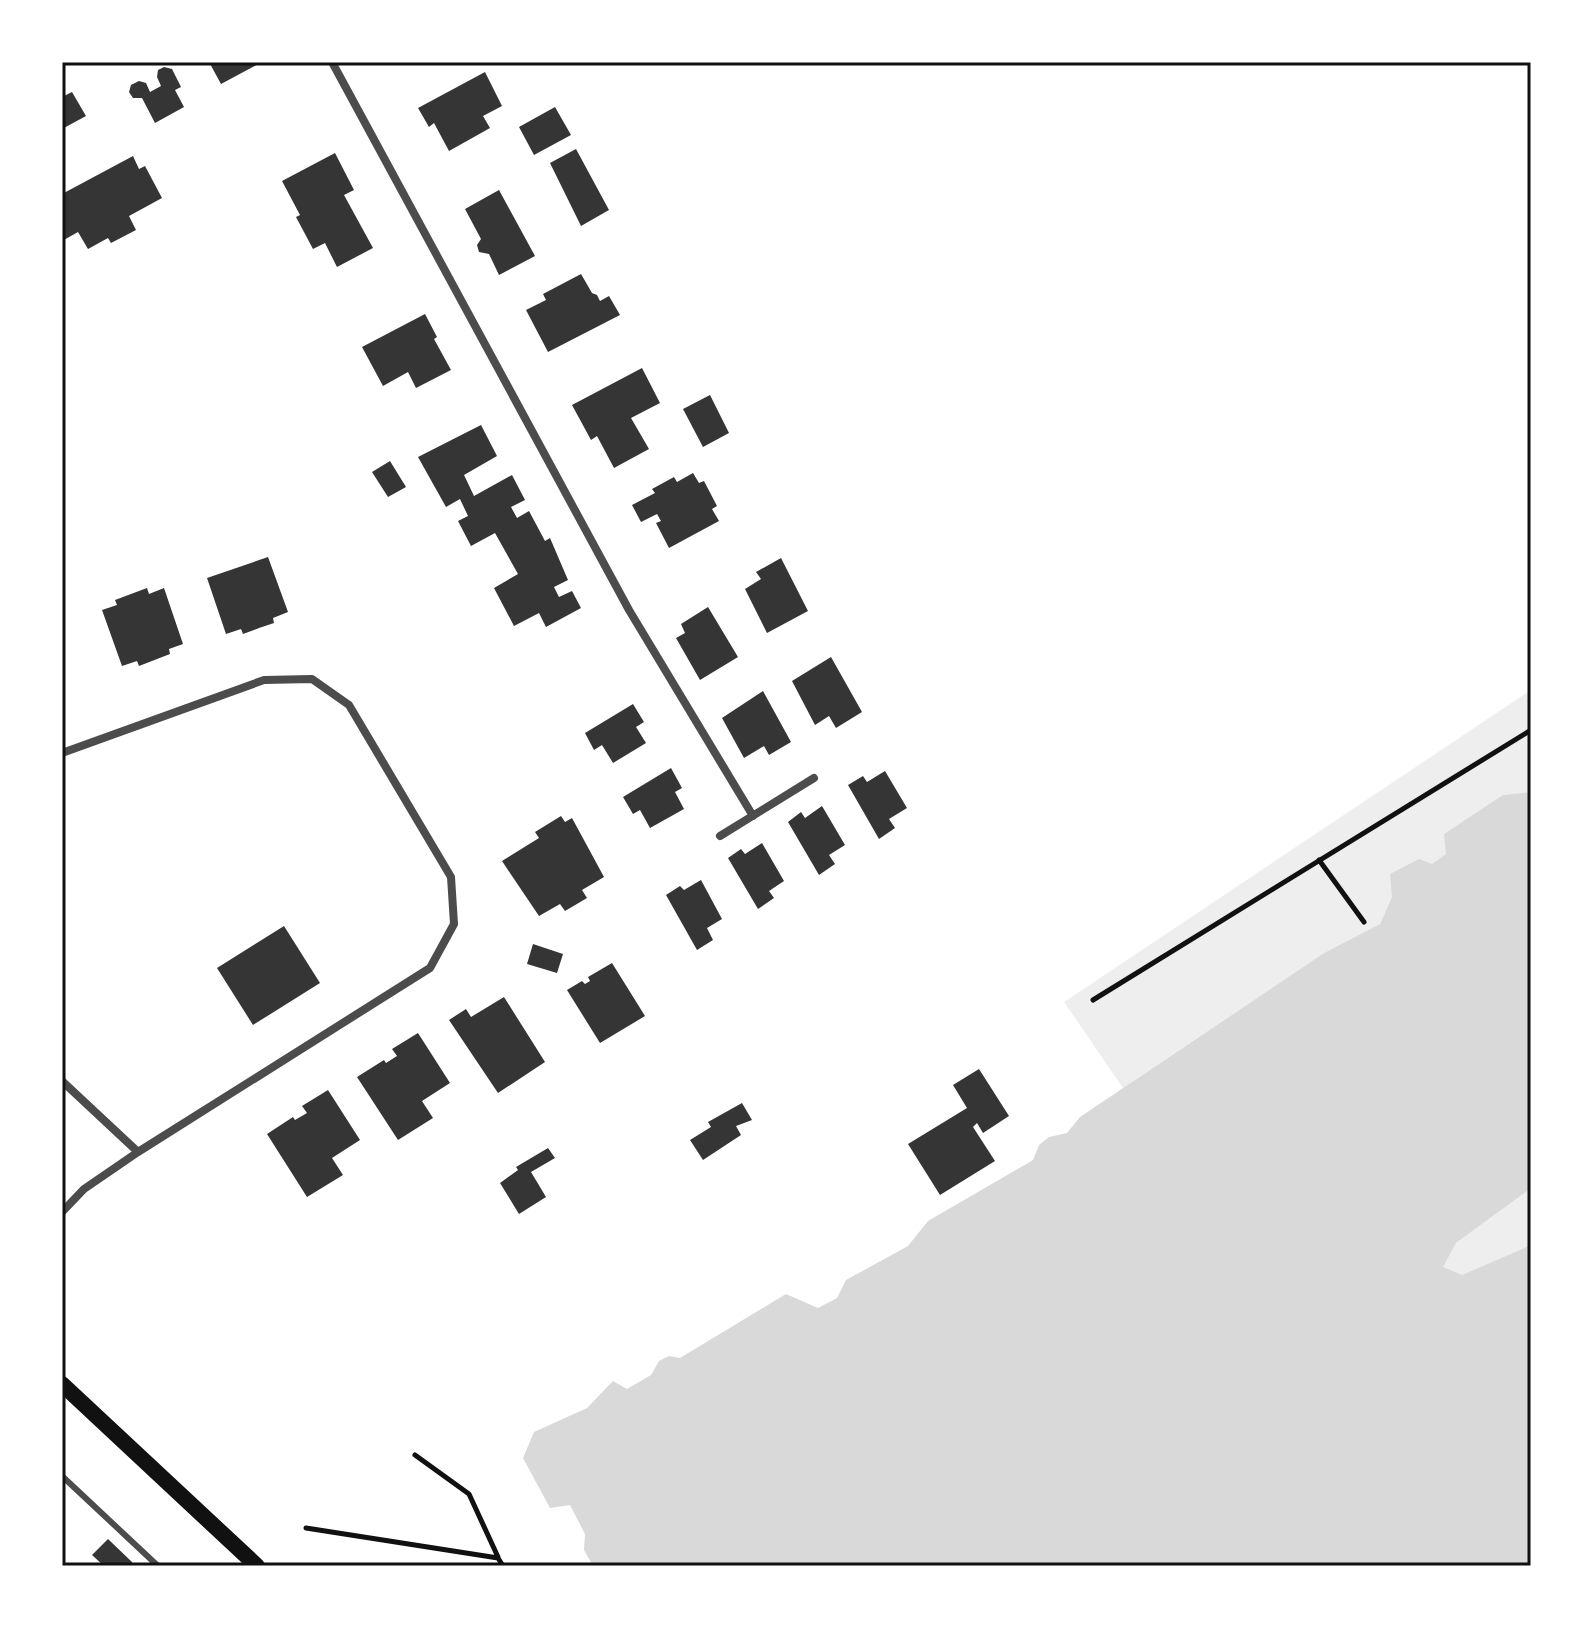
<svg xmlns="http://www.w3.org/2000/svg" width="1593" height="1628" font-family="'Sofia Sans Condensed',sans-serif">
  <style>
    .green { fill: #eee }
    .water { fill: #d9d9d9 }
    .building { fill: #353535 }
    .lines { fill: none; stroke-linecap: round; stroke-linejoin: round }
    .path { stroke: #111; stroke-width: 5 }
    .service { stroke: #4c4c4c; stroke-width: 6 }
    .minor { stroke: #4c4c4c; stroke-width: 8 }
    .secondary { stroke: #111; stroke-width: 16 }
    .neatline { fill: none; stroke: #111; stroke-width: 3 }
  </style>
  <rect width="100%" height="100%" fill="#fff"/>
  <path class="green" d="M1531 690V792L1503 795 1446 854 1392 897 1380 924 1324 953 1123 1088 1064 1002Z
    M1531 1188V1245L1462 1275 1442 1268 1456 1243Z"/>
  <path class="water" d="M1531 792V1188L1456 1243 1443 1267 1462 1275 1531 1245V1566H593L584 1550 585 1534 570 1505 550 1508 523 1458 534 1432 587 1408 613 1381 627 1389 651 1375 659 1361 669 1356 680 1358 786 1294 818 1308 837 1298 846 1280 908 1246 928 1221 1033 1160 1039 1145 1049 1137 1067 1133 1080 1117 1324 953 1380 924 1392 897 1390 874 1419 859 1432 864 1446 854 1444 834 1503 795Z"/>
  <path class="building" d="M209 62H262L221 84Z
    M164 67 172 69 181 87 175 90 184 107 155 123 142 98H133L129 92 131 85 139 81 146 83 150 92 161 86 157 77 158 70Z
    M485 72 502 106 483 116 490 128 449 151 434 123 429 127 418 108Z
    M72 92 86 116 62 129V97Z
    M555 107 571 135 534 155 519 127Z
    M576 149 609 210 581 226 550 163Z
    M335 153 354 190 344 195 373 248 337 267 325 243 313 249 296 217 300 215 282 181Z
    M133 156 139 169 145 166 162 198 129 216 136 230 111 243 108 238 88 249 78 232 62 241V194Z
    M499 190 535 256 499 275 489 254 479 252 477 245 481 239 465 209Z
    M581 274 592 293 597 295 600 301 609 296 620 315 548 352 526 310 546 300 543 294Z
    M425 314 437 337 434 339 451 370 416 388 408 372 383 386 362 347Z
    M642 368 660 403 631 418 649 449 614 468 597 436 591 440 572 405Z
    M710 395 729 433 703 447 683 409Z
    M481 425 497 456 464 475 474 496 512 475 525 500 511 507 517 518 529 511 545 541 550 538 568 580 554 587 559 597 572 591 581 608 546 627 539 613 514 626 494 588 518 574 495 533 471 546 458 521 468 516 460 499 446 507 418 457Z
    M390 461 406 487 388 497 372 472Z
    M693 473 699 483 704 481 717 506 712 509 719 521 669 548 656 523 661 521 657 514 641 522 632 505 655 493 652 489 674 477 677 482Z
    M268 557 288 612 273 618 274 623 259 628 243 634 241 629 226 634 207 578Z
    M781 558 808 611 767 633 745 589 761 579 756 572Z
    M147 588 149 594 164 588 183 644 169 649 170 654 139 666 137 661 122 666 102 610 117 605 115 600Z
    M708 607 738 657 700 680 676 638 685 633 681 624Z
    M831 657 862 712 836 728 829 716 815 725 792 681Z
    M763 691 791 742 769 755 764 746 744 758 722 718Z
    M633 704 644 722 636 727 646 743 613 763 602 745 594 750 585 733Z
    M671 768 682 788 675 792 684 809 650 828 640 810 633 814 623 797Z
    M885 771 907 808 889 819 895 828 879 839 848 785 863 776 867 782Z
    M822 806 845 845 829 855 835 864 819 875 788 822 801 812 805 818Z
    M561 816 565 822 572 818 604 877 582 890 587 898 565 911 560 904 539 916 502 861 539 838 535 832Z
    M762 843 784 881 769 891 774 898 758 909 728 858 741 849 745 854Z
    M701 880 722 919 707 928 713 940 697 950 666 895 680 886 684 890Z
    M284 926 320 983 253 1025 217 968Z
    M533 944 563 954 557 973 527 964Z
    M612 963 645 1016 600 1043 567 990 582 981 585 984 590 981 588 977Z
    M504 997 545 1062 498 1093 449 1020 466 1009 471 1017Z
    M418 1033 450 1083 422 1101 433 1118 398 1140 357 1077 384 1060 386 1063 397 1056 392 1049Z
    M979 1069 1009 1116 983 1133 977 1123 973 1127 995 1161 940 1195 908 1144 967 1108 953 1085Z
    M328 1090 360 1140 332 1158 343 1175 307 1197 267 1134 293 1117 295 1120 307 1113 302 1106Z
    M742 1103 752 1120 736 1126 741 1135 703 1160 690 1140 711 1127 708 1122Z
    M548 1148 555 1158 531 1172 546 1197 519 1214 500 1183 518 1170 516 1167Z
    M108 1539 132 1562 134 1566H104L92 1555Z"/>
  <g class="lines">
    <path class="path" d="M1319 860 1364 922
      M1093 1000 1531 730
      M415 1455 469 1494 498 1557
      M306 1528 498 1558 503 1566"/>
    <path class="service" d="M62 1476 158 1566"/>
    <path class="minor" d="M332 62 629 610 753 816
      M62 753 264 680 312 679 349 705 451 877 454 924 430 968 138 1152 84 1189 62 1212
      M720 836 814 778
      M62 1081 138 1152"/>
    <path class="secondary" d="M62 1384 257 1566"/>
  </g>
  <rect width="1593" height="1628" fill="none" stroke="#ffffff" stroke-width="128"/>
  <rect x="64" y="64" width="1465" height="1500" class="neatline"/>
</svg>
